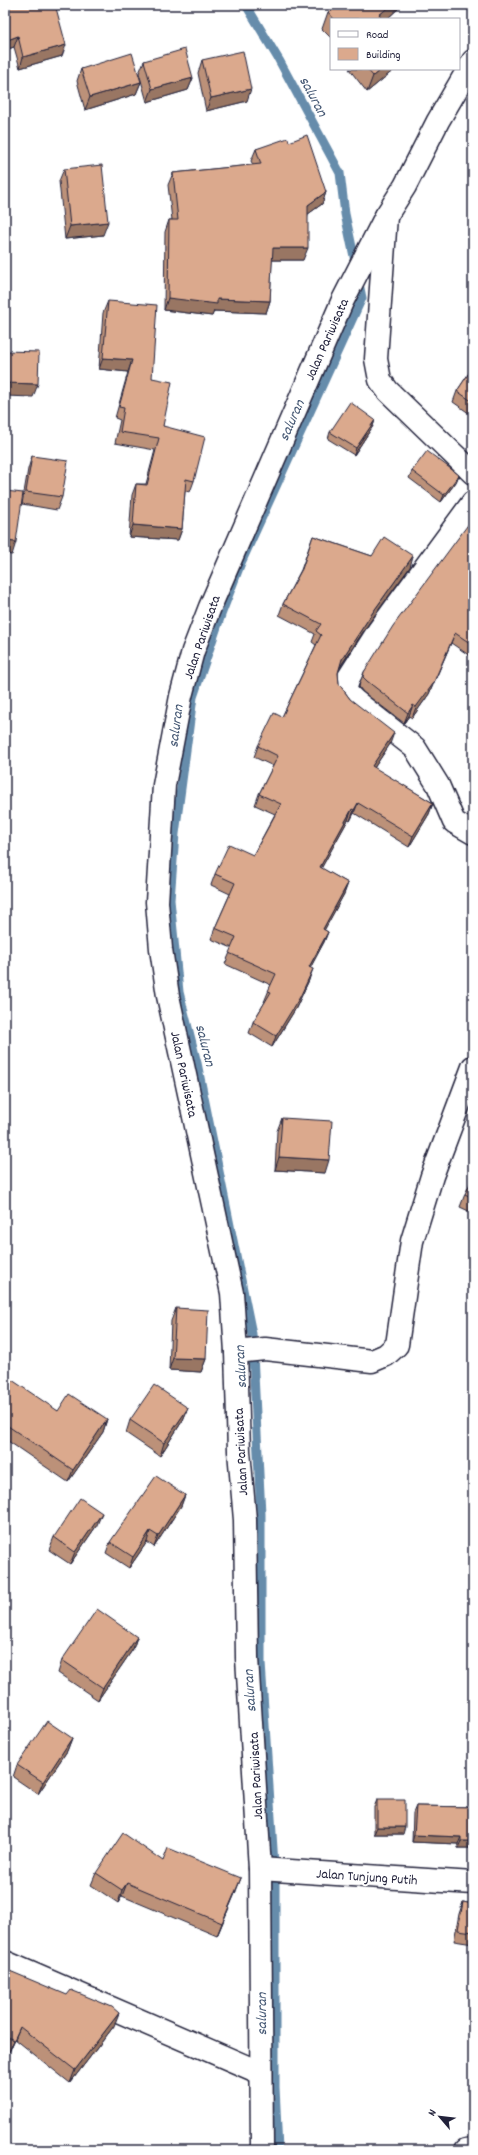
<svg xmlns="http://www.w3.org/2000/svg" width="478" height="2155" font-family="Dekko,sans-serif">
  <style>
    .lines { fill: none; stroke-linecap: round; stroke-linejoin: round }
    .stream { stroke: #668cab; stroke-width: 9 }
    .street-casing { stroke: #22223b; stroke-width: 25 }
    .secondary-casing { stroke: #22223b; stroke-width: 25 }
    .street { stroke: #fff; stroke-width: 22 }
    .secondary { stroke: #fff; stroke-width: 22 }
    .wall { fill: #bc9179; stroke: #22223b }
    .shaded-wall { fill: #997663; stroke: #22223b }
    .building { fill: #dba98d; stroke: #22223b }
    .labels { text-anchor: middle; stroke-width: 4; stroke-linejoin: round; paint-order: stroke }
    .street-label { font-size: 14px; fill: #22223b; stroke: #fff }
    .water-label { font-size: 15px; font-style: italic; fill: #445773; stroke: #fff }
  </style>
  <rect width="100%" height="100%" fill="#fff"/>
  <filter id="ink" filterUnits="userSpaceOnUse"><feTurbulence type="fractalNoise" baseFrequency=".025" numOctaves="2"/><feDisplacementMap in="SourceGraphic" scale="8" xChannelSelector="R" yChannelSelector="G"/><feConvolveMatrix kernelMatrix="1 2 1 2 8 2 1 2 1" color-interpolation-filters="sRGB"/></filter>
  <g filter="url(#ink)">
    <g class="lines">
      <path class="stream" d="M246 5 279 60 340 173 345 214 356 266
        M278 2150 275 2087V1880L261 1663V1514L252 1334 197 1063 179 992 170 900 175 834 193 697 221 615 241 563 362 298 358 279"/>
      <g class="street-casing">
        <path id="street" d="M386 216 376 359 380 380 388 391 473 473
          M473 502 379 630 349 677 346 687 347 693 355 701 415 748 438 785 454 822 473 833
          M236 1352 265 1349 372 1361 386 1355 397 1345 412 1241 432 1176 473 1067
          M260 1869 473 1883
          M5 1962 261 2073
          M466 2150 473 2149"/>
      </g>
      <g class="secondary-casing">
        <path id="secondary" d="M262 2150 260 1869 247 1658 245 1520 239 1451 236 1352 232 1293 168 996 161 949 157 902 164 785 181 696 193 651 210 607 342 302 386 216 405 186 438 121 473 61"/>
      </g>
      <use href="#street" class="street"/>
      <use href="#secondary" class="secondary"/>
    </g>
    <path class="wall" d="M5 5 62 56 20 68 14 47 5 50Z
      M336 5H402L387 19H331V38L322 29 328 12Z
      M202 60 247 101 206 111 198 73Z
      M144 61 193 78 188 90 147 102 139 73Z
      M81 69 141 82 136 94 85 110 77 81Z
      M349 69H395L367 92Z
      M289 142 326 192 322 204 308 214 303 260H272L270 301 266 313 214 311 212 316 164 310 165 232 169 220H172L168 185 173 173 253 165 251 161 256 149Z
      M64 169 103 235 65 239 59 181Z
      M108 301 152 378 163 426 194 481 190 492 185 491 182 529 178 540 129 537 132 495 136 484H146L155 450 115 443 120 420 115 418 128 372 99 369 103 313Z
      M473 367V416L453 402 457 391Z
      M375 420 373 426 354 455 328 439 330 432Z
      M32 456 62 497 57 510 22 504 28 469Z
      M412 471 459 475 456 482 441 502 409 478Z
      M473 524V658L451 643 429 694 412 718 409 716 404 723 363 692 359 687 360 682 364 672Z
      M313 536 372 556 410 567 369 623 339 669 338 673 339 684 350 699 390 744 374 768 433 803 429 814 409 847 354 813 350 821 348 820 321 868 348 883 344 894 324 930 328 932 324 942 310 968 309 980 296 1008 272 1047 249 1033 253 1022 265 1002H264L271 985 225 964 232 948 211 939 215 928 230 894 211 885 215 874 253 855 275 814 255 805 259 794 273 766 254 757 258 746 282 717 316 645 312 642 315 634 279 615 283 604 301 570Z
      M282 1118 325 1173 275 1170 277 1131Z
      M473 1178V1213L460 1207 465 1194Z
      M176 1308 206 1359 201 1372 169 1370 171 1321Z
      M5 1389 58 1411 107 1419 103 1432 68 1482 5 1439Z
      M188 1408 183 1420 160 1456 126 1433 130 1420Z
      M185 1495 181 1506 154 1547 147 1542 129 1568 106 1553 110 1542Z
      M97 1525 70 1564 49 1550 54 1537Z
      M137 1637 133 1649 98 1700 58 1673 62 1660Z
      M72 1738 67 1751 38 1794 13 1777 17 1765Z
      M377 1800 403 1834H374V1807Z
      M416 1806 473 1807V1848H458V1844L412 1842 413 1813Z
      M163 1861 236 1891 217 1936 122 1896 118 1903 91 1885 96 1873Z
      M463 1902 473 1904V1944L454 1941 459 1914Z
      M5 1969 114 2026 70 2083 15 2039 9 2052 5 2051Z"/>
    <path class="shaded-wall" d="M391 5H402L387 19H378L379 15Z
      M18 36 14 47 5 50V41Z
      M66 45 62 56 20 68 23 57Z
      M381 69H395L367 92 373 76Z
      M193 78 188 90 147 102 152 89Z
      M141 82 136 94 85 110 90 97Z
      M251 89 247 101 206 111 211 98Z
      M326 192 322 204 304 217 308 205Z
      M108 222 103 235 65 239 70 226Z
      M273 248H308L303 260H268Z
      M168 298 217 299 270 301 266 313 214 311 212 316 164 310Z
      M103 358 132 360 128 372 99 369Z
      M5 383 38 384 33 397 5 396Z
      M375 420 373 426 354 455 356 448Z
      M459 475 456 482 441 502 444 495Z
      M133 525 182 529 178 540 129 537Z
      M5 541 16 542 12 555 5 554Z
      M413 556 410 567 369 623 338 670 342 659 373 612Z
      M455 633 451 643 429 694 412 718 416 707Z
      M413 705 409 716 404 723 408 713Z
      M394 733 390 744 368 777 372 766Z
      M358 803 354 813 350 821 354 810Z
      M433 803 429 814 409 847 413 836Z
      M352 809 348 820 316 878 320 867Z
      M348 883 344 894 319 940 323 929Z
      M328 932 324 942 305 978 309 967Z
      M313 969 309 980 296 1008 272 1047 276 1036Z
      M279 1157 329 1160 325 1173 275 1170Z
      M173 1358 206 1359 201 1372 169 1370Z
      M188 1408 183 1420 160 1456 164 1443Z
      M107 1419 103 1432 68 1482 73 1470Z
      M185 1495 181 1506 154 1547 158 1536Z
      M102 1513 97 1525 70 1564 75 1552Z
      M150 1531 147 1542 129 1568 133 1557Z
      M137 1637 133 1649 98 1700 103 1688Z
      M72 1738 67 1751 38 1794 43 1782Z
      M377 1827H405L403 1834H374Z
      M414 1835 461 1837 458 1844 412 1842Z
      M461 1841H473V1848H458Z
      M241 1878 236 1891 217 1936 222 1923Z
      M127 1883 122 1896 118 1903 122 1890Z
      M119 2013 114 2026 70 2083 75 2070Z
      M20 2027 15 2039 9 2052 14 2040Z"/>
    <path class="building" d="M5 5H51L53 9 56 8 66 45 23 57 18 36 5 41Z
      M336 5H391L379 15 382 19H334L328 12Z
      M185 49 193 78 152 89 144 61Z
      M243 51 251 89 211 98 202 60Z
      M132 53 141 82 90 97 81 69Z
      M367 69H381L373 76Z
      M307 135 326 192 308 205V248H273L270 301 217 299V304L168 298 169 220H178L173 173 261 164 256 149 288 138 289 142Z
      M102 165 108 222 70 226 64 169Z
      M108 301 157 305 152 378 172 382 163 426 205 437 194 481 186 479 182 529 133 525 136 484 147 485 159 438 120 432 124 408 119 407 132 360 103 358Z
      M5 351 39 352 38 384 5 383Z
      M473 367V402L457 391Z
      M350 402 375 420 356 448 330 432Z
      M427 451 459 475 444 495 412 471Z
      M32 456 68 461 62 497 26 492Z
      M5 491 23 493 16 542 5 541Z
      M470 522 473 524V645L455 633 433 684 416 707 413 705 408 713 367 681 363 677 364 672 393 626Z
      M313 536 372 556 384 537 413 556 373 612 342 659 338 673 339 684 350 699 394 733 372 766 433 803 413 836 358 803 354 810 352 809 320 867 348 883 323 929 328 932 309 967 313 969 300 997 276 1036 253 1022 271 992 268 991 276 974 229 953 236 937 215 928 235 883 215 874 229 844 253 855 281 804 259 794 278 756 258 746 274 713 282 717 321 635 316 631 321 624 283 604 302 569Z
      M282 1118 332 1121 329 1160 279 1157Z
      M473 1178V1198L465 1194Z
      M176 1308 208 1310 206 1359 173 1358Z
      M12 1380 58 1411 69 1394 107 1419 73 1470 5 1424V1389Z
      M154 1385 188 1408 164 1443 130 1420Z
      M156 1476 185 1495 158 1536 150 1531 133 1557 110 1542Z
      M80 1498 102 1513 75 1552 54 1537Z
      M97 1609 137 1637 103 1688 62 1660Z
      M47 1721 72 1738 43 1782 17 1765Z
      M377 1800H405V1827H377Z
      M416 1806 473 1807V1841H461V1837L414 1835Z
      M123 1833 163 1861 168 1848 241 1878 222 1923 127 1883 122 1890 96 1873Z
      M463 1902 473 1904V1932L458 1930Z
      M5 1969 67 1995 71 1990 112 2007 119 2013 75 2070 20 2027 14 2040 5 2036Z"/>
  </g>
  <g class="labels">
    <g class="street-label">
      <text transform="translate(326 339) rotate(-66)" y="5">Jalan Pariwisata</text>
      <text transform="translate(201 637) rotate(-71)" y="5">Jalan Pariwisata</text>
      <text transform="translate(185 1074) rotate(78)" y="5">Jalan Pariwisata</text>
      <text transform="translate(240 1452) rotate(-93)" y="5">Jalan Pariwisata</text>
      <text transform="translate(255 1776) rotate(-93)" y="5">Jalan Pariwisata</text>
      <text transform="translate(367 1876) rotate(4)" y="5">Jalan Tunjung Putih</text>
    </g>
    <g class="water-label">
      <text transform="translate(314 96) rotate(62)" y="5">saluran</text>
      <text transform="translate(291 420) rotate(-66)" y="5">saluran</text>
      <text transform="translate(175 726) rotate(-83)" y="5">saluran</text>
      <text transform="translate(206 1045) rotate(76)" y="5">saluran</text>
      <text transform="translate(240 1367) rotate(-93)" y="5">saluran</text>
      <text transform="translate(249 1691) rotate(-94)" y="5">saluran</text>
      <text transform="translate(261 2014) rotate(-90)" y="5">saluran</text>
    </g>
  </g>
  <rect width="478" height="2155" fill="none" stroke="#fff" stroke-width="20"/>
  <rect x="10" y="10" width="458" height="2135" fill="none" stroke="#22223b" stroke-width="1.5" filter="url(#ink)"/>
  <rect x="330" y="18" width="130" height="52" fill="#ffffff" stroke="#a7a7b1"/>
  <rect x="338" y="31" width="20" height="6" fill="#ffffff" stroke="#a7a7b1"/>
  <text x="366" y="38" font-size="12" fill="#22223b">Road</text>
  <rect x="338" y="48" width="20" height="12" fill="#dba98d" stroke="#a7a7b1"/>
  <text x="366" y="58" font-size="12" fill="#22223b">Building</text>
  <g transform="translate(440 2117) rotate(298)" stroke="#ffffff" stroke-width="3" paint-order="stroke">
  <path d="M0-3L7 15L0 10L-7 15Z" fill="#22223b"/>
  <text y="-6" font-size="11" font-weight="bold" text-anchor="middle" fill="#22223b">N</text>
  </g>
</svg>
